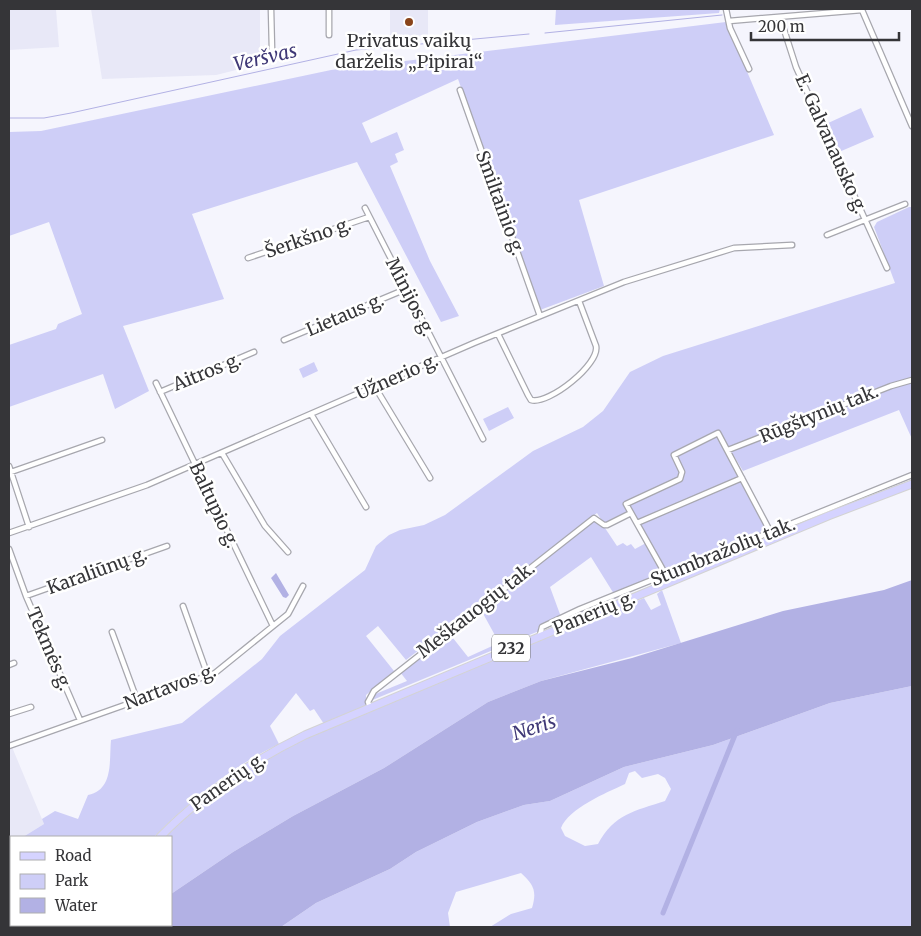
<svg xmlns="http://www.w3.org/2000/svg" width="921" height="936" font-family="Merriweather,serif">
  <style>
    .built { fill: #e8e8f7 }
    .green { fill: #cecef7; fill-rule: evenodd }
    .water { fill: #b2b1e4 }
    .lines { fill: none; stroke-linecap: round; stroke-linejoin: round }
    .stream { stroke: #b2b1e4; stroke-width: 1 }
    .canal { stroke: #b2b1e4; stroke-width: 5 }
    .minor-casing { stroke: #a7a7ae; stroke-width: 7 }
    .primary-casing { stroke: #d3d3d3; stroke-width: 9 }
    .minor { stroke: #fff; stroke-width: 4.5 }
    .primary { stroke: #d5d3ff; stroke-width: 7 }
    .poi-dot { fill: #89441a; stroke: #fff; stroke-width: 2 }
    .labels { text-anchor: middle; stroke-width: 5; stroke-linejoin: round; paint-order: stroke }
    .shield { fill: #fff; stroke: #727274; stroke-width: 1 }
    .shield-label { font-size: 16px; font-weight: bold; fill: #353538 }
    .poi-label { font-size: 18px; fill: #353538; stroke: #fff }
    .street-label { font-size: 18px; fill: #353538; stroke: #fff }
    .water-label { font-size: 19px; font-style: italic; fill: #3f3876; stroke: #fff }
  </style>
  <rect width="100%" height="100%" fill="#f5f5fd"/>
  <path class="built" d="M9 9H56L59 47 9 50Z
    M91 9H260V64L216 75 102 79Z
    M390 9H428V35L390 37Z
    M12 747 44 824 23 837H11V845L9 847V748Z"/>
  <path class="green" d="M556 9H720L719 13 555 25Z
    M726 22 774 135 579 200 604 286 540 310 458 79 362 123 371 143 397 132 404 150 395 154 398 162 390 166 430 261 459 316 441 322 357 162 192 214 224 299 123 326 149 391 115 409 103 374 9 407V345L56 329 58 324 82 314 49 222 9 236V132L41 131 331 70Z
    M861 108 874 137 839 152 826 124Z
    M909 207H912V378L882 387 728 447 719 432 672 453 680 473 678 478 623 503 628 512 604 524 597 513 406 660 378 626 366 636 394 671 366 695V706L324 724 314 709 310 711 296 693 270 726 279 744C231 767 191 800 154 837H23L44 824 42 819 55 811 78 819 88 795C114 790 109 760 111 740L182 723 262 659 280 636 365 570 376 546 389 535 400 530 424 525 445 515 533 451 583 427 603 411 630 372 663 356 895 283 874 227 877 222Z
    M314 362 318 371 303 378 299 369Z
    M912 382V439L899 410 743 471 731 451 897 385Z
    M508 407 514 418 489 431 483 419Z
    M718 435 741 478 637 520 630 504 682 478 676 455Z
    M741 480 767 531 666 572 640 524Z
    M594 521 605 528 617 546 623 543 627 546 631 544 635 549 646 543 663 574 614 594 591 557 550 587 561 617 538 628 539 631 370 701 373 695 407 681 400 672 449 633 468 657 501 642 497 639 480 608Z
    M662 590 681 643 541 681 488 702 384 768 293 816 233 852 171 894V837H164L202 802 283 749 371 710 644 598 651 610 661 605 657 594Z
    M624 593 615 599 544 628Z
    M912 686V927H490L511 914 532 908C537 891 534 885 521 873L456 892 448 913 450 927H281L316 903 390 869 416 852 477 822 524 805 550 801 624 767 713 745 830 703ZM635 771 642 778 658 774 665 778 671 789 665 801C635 811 614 814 598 844L585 846 565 836 561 828C569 808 606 793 625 784L629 773Z
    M11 845V925H49L47 927H9V847Z"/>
  <path class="water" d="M276 573 289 595 286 598 283 597 271 578Z
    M912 580V686L830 703 713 745 624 767 550 801 524 805 477 822 416 852 390 869 316 903 281 927H110L112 925H171V894L233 852 293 816 384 768 488 702 541 681 632 658 783 611 884 590Z"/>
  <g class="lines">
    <path class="stream" d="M545 33 722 15
      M9 118H44L71 113 356 50 529 34"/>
    <path class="canal" d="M663 913 737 730"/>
    <g class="minor-casing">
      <path id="minor" d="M271 9 272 50
        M329 9V35
        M726 9 730 28 749 69
        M780 17 796 67 887 268
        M729 21 862 10 912 126
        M460 90 540 316
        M365 208 483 439
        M827 235 905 204
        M248 258 369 217
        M498 334 528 395 531 400C549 405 600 364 596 346L579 301
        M284 340 406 289
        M156 383 273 626
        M375 387 430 478
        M160 392 254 352
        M311 414 366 507
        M728 450 891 386 912 380
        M222 453 265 526 288 552
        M9 466 29 527
        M11 472 102 440
        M637 523 742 478
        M9 533 147 485 474 343 624 282 734 248 792 245
        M9 549 26 596 80 720
        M667 577 626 504 680 479 682 472 674 455 718 433 771 533
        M26 596 167 546
        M183 606 208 676
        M112 632 137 700
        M540 635 542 627 580 609 912 475
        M9 665 14 663
        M370 707 368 702 374 691 594 518 604 525H607L631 513
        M9 714 31 707
        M9 746 215 673 288 614 303 586"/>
    </g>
    <g class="primary-casing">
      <path id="primary" d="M160 837C202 794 250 762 305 735L828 516 912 484
        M79 927 81 925"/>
    </g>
    <use href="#minor" class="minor"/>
    <use href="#primary" class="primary"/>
  </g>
  <circle class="poi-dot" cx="409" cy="22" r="5"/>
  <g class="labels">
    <rect class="shield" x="492" y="634.5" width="38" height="27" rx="4"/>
    <g class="shield-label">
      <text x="511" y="654">232</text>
    </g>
    <g class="poi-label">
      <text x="409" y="47">Privatus vaikų<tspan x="409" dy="21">darželis „Pipirai“</tspan></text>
    </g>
    <g class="street-label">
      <text transform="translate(831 144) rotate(66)" y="6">E. Galvanausko g.</text>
      <text transform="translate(500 203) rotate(70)" y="6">Smiltainio g.</text>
      <text transform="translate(308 238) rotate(-19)" y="6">Šerkšno g.</text>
      <text transform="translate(410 297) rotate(63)" y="6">Minijos g.</text>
      <text transform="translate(345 315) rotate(-23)" y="6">Lietaus g.</text>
      <text transform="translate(207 372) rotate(-22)" y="6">Aitros g.</text>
      <text transform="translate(397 377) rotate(-24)" y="6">Užnerio g.</text>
      <text transform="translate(819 414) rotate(-22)" y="6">Rūgštynių tak.</text>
      <text transform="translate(214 505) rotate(65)" y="6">Baltupio g.</text>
      <text transform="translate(723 552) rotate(-22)" y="6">Stumbražolių tak.</text>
      <text transform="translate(97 571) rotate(-20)" y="6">Karaliūnų g.</text>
      <text transform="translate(476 610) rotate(-38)" y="6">Meškauogių tak.</text>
      <text transform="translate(594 613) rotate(-22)" y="6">Panerių g.</text>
      <text transform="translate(49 649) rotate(67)" y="6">Tekmės g.</text>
      <text transform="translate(170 687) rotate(-21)" y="6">Nartavos g.</text>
      <text transform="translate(228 782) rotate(-35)" y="6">Panerių g.</text>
    </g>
    <g class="water-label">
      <text transform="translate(265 57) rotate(-13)" y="7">Veršvas</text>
      <text transform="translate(534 727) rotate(-18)" y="7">Neris</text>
    </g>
  </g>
  <rect width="921" height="936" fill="none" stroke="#353538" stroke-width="20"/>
  <rect x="10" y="836" width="162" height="90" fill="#ffffff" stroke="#aeaeaf"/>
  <rect x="20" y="852" width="25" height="8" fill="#d5d3ff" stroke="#aeaeaf"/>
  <text x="55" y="861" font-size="15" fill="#353538">Road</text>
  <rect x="20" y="874" width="25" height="15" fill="#cecef7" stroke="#aeaeaf"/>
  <text x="55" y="886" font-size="15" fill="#353538">Park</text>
  <rect x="20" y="898" width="25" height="15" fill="#b2b1e4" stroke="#aeaeaf"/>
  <text x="55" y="911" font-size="15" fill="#353538">Water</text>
  <path d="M751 32v8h148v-8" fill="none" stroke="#353538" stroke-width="2.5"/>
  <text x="758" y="32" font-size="15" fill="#353538" stroke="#ffffff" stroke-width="4" paint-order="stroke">200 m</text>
</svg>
